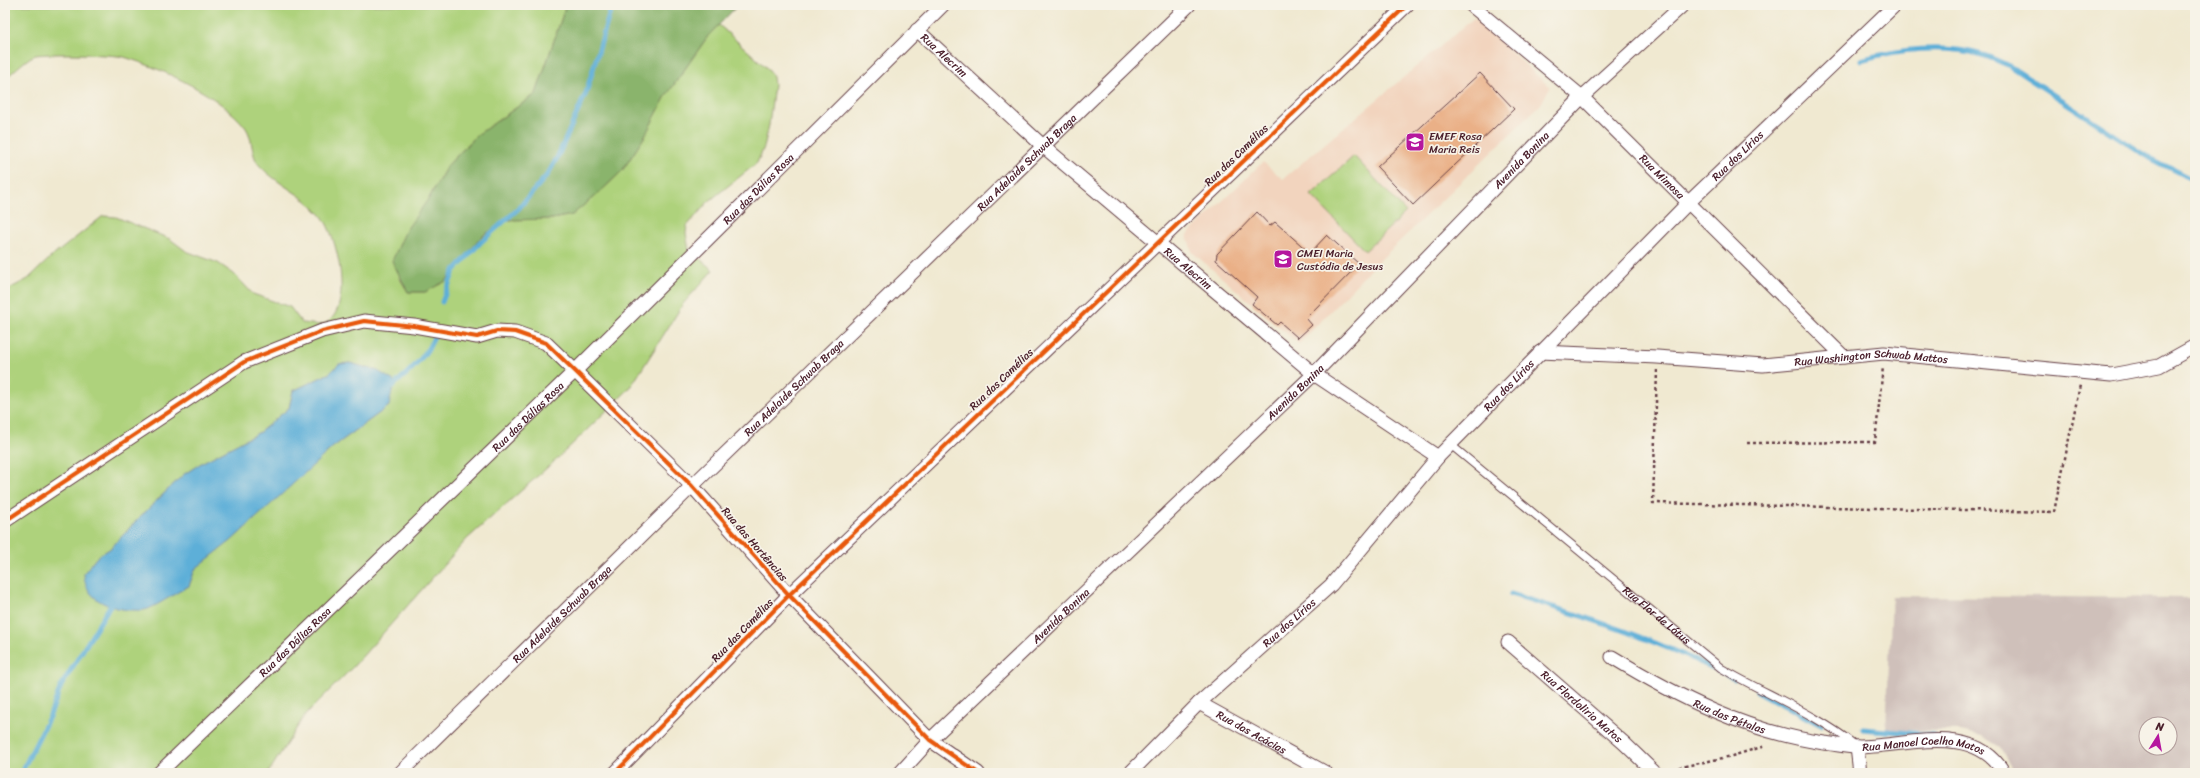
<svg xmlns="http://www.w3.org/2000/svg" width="2200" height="778" font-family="Sriracha,sans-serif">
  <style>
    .built { fill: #f2d4be }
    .industrial { fill: #cfc0ba; fill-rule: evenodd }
    .green { fill: #aed27c; stroke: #7c7854; fill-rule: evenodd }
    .forest { fill: #8ab46c; stroke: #6a6a4c }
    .water { fill: #5dafd8; stroke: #546782 }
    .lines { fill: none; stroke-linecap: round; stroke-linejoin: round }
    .stream { stroke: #5dafd8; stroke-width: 5 }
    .building { fill: #eab087 }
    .service-casing { stroke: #633d44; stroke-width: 9 }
    .minor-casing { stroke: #633d44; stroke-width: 15 }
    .path { stroke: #633d44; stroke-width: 2.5; stroke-dasharray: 3 3; stroke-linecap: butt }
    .service { stroke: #fff; stroke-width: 7 }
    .minor { stroke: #fff; stroke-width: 13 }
    .cycleway-casing { stroke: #f7f3e8; stroke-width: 6 }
    .cycleway { stroke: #e8590c; stroke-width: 4 }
    .labels { text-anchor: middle; stroke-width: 3.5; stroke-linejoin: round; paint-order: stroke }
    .street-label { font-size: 11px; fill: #4a1f2b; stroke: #f7f3e8 }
    .poi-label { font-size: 11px; fill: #4a1f2b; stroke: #f7f3e8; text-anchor: start }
  </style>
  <rect width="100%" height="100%" fill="#f7f3e8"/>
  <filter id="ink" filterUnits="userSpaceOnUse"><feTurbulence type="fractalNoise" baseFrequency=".025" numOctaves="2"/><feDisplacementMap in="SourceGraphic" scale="8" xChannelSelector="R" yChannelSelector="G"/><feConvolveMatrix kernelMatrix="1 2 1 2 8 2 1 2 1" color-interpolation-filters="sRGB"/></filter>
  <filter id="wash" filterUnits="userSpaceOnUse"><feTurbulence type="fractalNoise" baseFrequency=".012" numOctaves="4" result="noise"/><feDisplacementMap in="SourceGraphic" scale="16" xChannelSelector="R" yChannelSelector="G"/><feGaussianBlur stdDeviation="0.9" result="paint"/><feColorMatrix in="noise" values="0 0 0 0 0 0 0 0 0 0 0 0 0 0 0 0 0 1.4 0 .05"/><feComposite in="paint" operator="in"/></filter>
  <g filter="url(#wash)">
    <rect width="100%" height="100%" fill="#f0e9d1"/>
    <path class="built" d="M1474 18 1550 87 1541 104 1373 267 1299 344 1192 252 1187 235 1263 162 1283 179Z"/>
    <path class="industrial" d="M1892 596 2195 598V773H2014L2000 747 1982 736 1961 731 1886 730ZM2146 724H2170V748H2146Z"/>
    <path class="green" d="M5 5H566L536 94 477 135 447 166 429 198 399 277 408 292H425L446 281 481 237 506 220 552 219 572 215 602 190 622 171 643 139 666 96 708 36 719 25 768 69 773 77 774 85 769 125 764 147 757 163 708 202 687 226 686 233 689 250 713 270 683 304 630 388 558 458 467 539 352 668 305 715 268 773H5V291L28 279 50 258 103 216 116 217 170 239 186 251 218 263 234 274 253 294 290 307 302 323C308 323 318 326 323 324 356 313 337 232 320 214 303 194 276 184 259 165 251 156 253 138 246 128 222 96 161 68 124 57 112 54 49 53 36 55 29 56 12 73 5 79ZM350 363 378 371 389 406 333 447 195 569 189 586 168 596 84 573 97 557 111 548 139 518 183 475 203 462 260 432 289 408 293 391 330 373 339 364Z
      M1354 156 1406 212 1365 251 1311 195Z"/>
    <path class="forest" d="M566 5H738L708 36 666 96 643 139 622 171 602 190 572 215 552 219 506 220 481 237 446 281 425 292H408L392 261 406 230 429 198 447 166 477 135 536 94Z"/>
    <path class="water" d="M350 363 378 371 394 381 389 406 333 447 231 541 195 569 189 586C175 593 162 603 148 609 143 611 137 610 132 610 109 609 84 599 84 573L97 557 111 548 139 518 183 475 203 462 260 432 289 408 293 391 330 373 339 364Z"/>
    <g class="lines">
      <path class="stream" d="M1861 60C1897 49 1945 44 1982 55 1991 57 1999 62 2008 65L2150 158 2195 181
        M442 302 454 271 480 243 518 209 548 174 557 158 586 93 612 5
        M389 389C408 373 425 359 435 335
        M1511 594C1587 617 1664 642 1734 679
        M1757 691 1821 725
        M1863 729 1934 735
        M21 773 50 715 61 686 113 601"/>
    </g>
    <g id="blocks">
      <path class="building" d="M1480 73 1514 109 1413 205 1377 167Z
        M1257 212 1270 226 1275 222 1310 253 1327 235 1359 264 1306 318 1312 325 1298 338 1280 322 1277 325 1252 304 1257 297 1216 260 1217 254Z"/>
    </g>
  </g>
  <g filter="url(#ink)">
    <use href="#blocks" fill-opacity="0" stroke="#633d44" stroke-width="1"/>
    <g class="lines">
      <g class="service-casing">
        <g id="service">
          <path id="s1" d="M1451 445 1721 668C1765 694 1815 713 1855 745"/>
        </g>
      </g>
      <g class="minor-casing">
        <g id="minor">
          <path id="s2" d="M1471 5 1582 97 1844 357"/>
          <path id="s3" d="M917 30 1043 146 1314 374 1438 457"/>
          <path id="s4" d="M1540 352 1657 357 1763 365 1884 353 2111 375 2159 366 2195 346"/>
          <path d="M5 521 244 362 322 331 364 321 414 326 477 337 497 331 515 332 546 343 575 371 692 486 789 595 930 740 978 773"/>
          <path id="s5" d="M1508 642 1624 743 1655 773"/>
          <path id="s6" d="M1612 657C1678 697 1747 732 1824 743 1835 744 1847 747 1858 747 1905 747 1974 721 2004 773"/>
          <path id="s7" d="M1199 703 1326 773"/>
          <path d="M1857 747 1860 773"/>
          <path id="s8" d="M159 773 575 371 943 5"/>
          <path id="s9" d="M400 773 692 486 1189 5"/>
          <path d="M615 773 789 595 1407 5"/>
          <path id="s10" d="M900 773 930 740 1314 374 1582 97 1683 5"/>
          <path id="s11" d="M1130 773 1199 703 1331 585 1438 457 1688 203 1895 5"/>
        </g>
      </g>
      <path class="path" d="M1657 370 1653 503 2054 512 2080 385
        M1747 443 1875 442 1883 367
        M1667 770 1732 756 1765 746"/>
      <use href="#service" class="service"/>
      <use href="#minor" class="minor"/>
      <g class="cycleway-casing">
        <path id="cycleway" d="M5 521 244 362 322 331 364 321 414 326 477 337 497 331 515 332 546 343 575 371 692 486 789 595 930 740 978 773
          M615 773 789 595 1407 5"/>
      </g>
      <use href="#cycleway" class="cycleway"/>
    </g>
  </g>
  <defs>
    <g id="school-square" transform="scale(1)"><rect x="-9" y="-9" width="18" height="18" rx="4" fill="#b5179e" stroke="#f7f3e8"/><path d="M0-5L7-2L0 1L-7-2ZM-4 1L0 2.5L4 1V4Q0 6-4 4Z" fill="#fff"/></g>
  </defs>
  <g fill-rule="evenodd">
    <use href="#school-square" x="1415" y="142"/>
    <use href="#school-square" x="1283" y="259"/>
  </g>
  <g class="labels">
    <g class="street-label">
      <text dy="4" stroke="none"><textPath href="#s3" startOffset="37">Rua Alecrim</textPath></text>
      <text transform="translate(1236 155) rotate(-44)" y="4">Rua das Camélias</text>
      <text dy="4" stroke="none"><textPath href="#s11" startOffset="867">Rua dos Lírios</textPath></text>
      <text dy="4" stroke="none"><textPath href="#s10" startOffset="873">Avenida Bonina</textPath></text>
      <text dy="4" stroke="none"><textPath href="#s9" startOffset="875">Rua Adelaide Schwab Braga</textPath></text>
      <text dy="4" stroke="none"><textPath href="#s2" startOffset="257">Rua Mimosa</textPath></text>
      <text dy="4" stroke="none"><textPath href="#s8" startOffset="837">Rua das Dálias Rosa</textPath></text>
      <text dy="4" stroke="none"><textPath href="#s3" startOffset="361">Rua Alecrim</textPath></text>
      <text dy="4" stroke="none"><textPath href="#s4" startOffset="332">Rua Washington Schwab Mattos</textPath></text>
      <text transform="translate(1001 379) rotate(-44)" y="4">Rua das Camélias</text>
      <text dy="4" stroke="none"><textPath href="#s11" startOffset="543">Rua dos Lírios</textPath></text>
      <text dy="4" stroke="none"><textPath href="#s9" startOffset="551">Rua Adelaide Schwab Braga</textPath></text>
      <text dy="4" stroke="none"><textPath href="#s10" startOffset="549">Avenida Bonina</textPath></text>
      <text dy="4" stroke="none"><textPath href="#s8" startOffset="513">Rua das Dálias Rosa</textPath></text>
      <text transform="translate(755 544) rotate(49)" y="4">Rua das Hortências</text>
      <text dy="4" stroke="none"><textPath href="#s9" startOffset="227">Rua Adelaide Schwab Braga</textPath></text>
      <text dy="4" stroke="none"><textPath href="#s1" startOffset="267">Rua Flor de Lótus</textPath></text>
      <text dy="4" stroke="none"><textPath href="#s10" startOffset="225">Avenida Bonina</textPath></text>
      <text dy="4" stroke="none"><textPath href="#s11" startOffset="219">Rua dos Lírios</textPath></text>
      <text transform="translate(742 630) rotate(-46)" y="4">Rua das Camélias</text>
      <text dy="4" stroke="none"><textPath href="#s8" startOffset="189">Rua das Dálias Rosa</textPath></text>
      <text dy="4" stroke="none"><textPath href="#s5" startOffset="98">Rua Flordolirio Matos</textPath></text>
      <text dy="4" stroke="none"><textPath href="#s6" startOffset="132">Rua das Pétalas</textPath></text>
      <text dy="4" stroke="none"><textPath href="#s7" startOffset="60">Rua das Acácias</textPath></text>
      <text dy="4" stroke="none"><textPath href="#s6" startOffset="331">Rua Manoel Coelho Matos</textPath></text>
    </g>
    <g class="poi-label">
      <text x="1429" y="140">EMEF Rosa<tspan x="1429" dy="13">Maria Reis</tspan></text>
      <text x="1297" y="257">CMEI Maria<tspan x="1297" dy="13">Custódia de Jesus</tspan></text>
    </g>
  </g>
  <rect width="2200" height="778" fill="none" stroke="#f7f3e8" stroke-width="20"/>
  <g transform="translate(2158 736) rotate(11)"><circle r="19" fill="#f7f3e8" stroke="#b29e9c"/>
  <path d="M0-3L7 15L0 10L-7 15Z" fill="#b5179e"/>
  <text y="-6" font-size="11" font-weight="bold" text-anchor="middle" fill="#4a1f2b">N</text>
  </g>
</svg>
